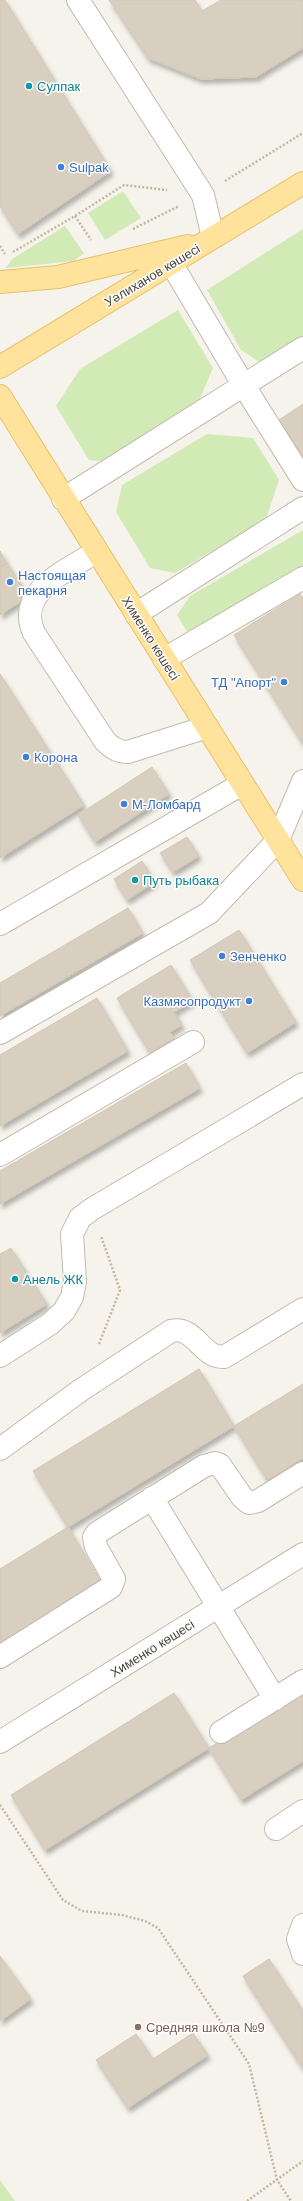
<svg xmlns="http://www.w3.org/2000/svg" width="303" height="2201" font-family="Arial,sans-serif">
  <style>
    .green { fill: #d2eab5 }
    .building { fill: #d8cfc1; stroke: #d3c7b4; filter: url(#shadow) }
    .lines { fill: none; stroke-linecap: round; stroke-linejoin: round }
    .minor-casing { stroke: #c2bbae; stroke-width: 24 }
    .major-casing { stroke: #e6c16a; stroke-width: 24 }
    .path { stroke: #c4b79f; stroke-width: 2.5; stroke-dasharray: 2 2; stroke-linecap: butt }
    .minor { stroke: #fff; stroke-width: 22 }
    .major { stroke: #ffe39c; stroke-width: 22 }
    .culture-dot { fill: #0f9aa8; stroke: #fff; stroke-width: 1.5 }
    .shop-dot { fill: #3f7fe0; stroke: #fff; stroke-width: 1.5 }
    .education-dot { fill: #8d6e63; stroke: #fff; stroke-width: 1.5 }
    .labels { text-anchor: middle; stroke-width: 3; stroke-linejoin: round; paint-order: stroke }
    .culture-label { font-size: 13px; fill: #0d838f; stroke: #fff; text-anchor: start }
    .shop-label { font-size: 13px; fill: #366cbe; stroke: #fff; text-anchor: start }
    .street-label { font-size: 13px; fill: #4b4439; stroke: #fff }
    .education-label { font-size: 13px; fill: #785e54; stroke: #fff; text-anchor: start }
  </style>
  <defs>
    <filter id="shadow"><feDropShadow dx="2.5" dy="4.5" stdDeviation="2" flood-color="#0004"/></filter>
  </defs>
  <rect width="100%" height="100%" fill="#f6f3ec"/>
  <path class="green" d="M123 191 141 218 105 240 88 213Z
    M65 226 84 253 74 261 6 268 12 259Z
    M303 229V340L264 365 241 350 207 290Z
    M178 310 213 368 195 410 110 462 89 460 56 406 80 369Z
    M207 434 253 438 279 480 266 519 175 573 150 568 116 512 122 485Z
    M303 530V569L189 635 177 615 190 596Z
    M0 2180 15 2201H0Z"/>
  <path class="building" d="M0 0H5L111 171 18 234 0 206Z
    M109 0H195L202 11 221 0H303V48L256 77 201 79 148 58Z
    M303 404V457L279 420Z
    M0 551 7 563 0 567Z
    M7 563 29 596 0 615V567Z
    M300 594 303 598V744L234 635Z
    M0 674 84 805 0 858Z
    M152 767 169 794 95 842 78 815Z
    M187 837 199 856 173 872 160 853Z
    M142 861 155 882 127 900 114 879Z
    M128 908 143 933 0 1016V983Z
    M239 930 296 1022 247 1053 190 960Z
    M171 965 193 1001 174 1012 182 1025 170 1032 174 1038 150 1053 117 998Z
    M97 998 128 1051 0 1126V1055Z
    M186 1063 200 1088 0 1204V1171Z
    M11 1248 47 1304 0 1333V1254Z
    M199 1369 234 1426 68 1527 33 1471Z
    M303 1384V1458L267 1480 234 1426Z
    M68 1527 101 1582 0 1644V1569Z
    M303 1689V1761L241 1800 209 1748Z
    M174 1693 209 1748 45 1850 11 1795Z
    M0 1956 31 1999 0 2021Z
    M269 1959 303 2011V2069L243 1976Z
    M193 2033 208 2055 128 2108 96 2060 136 2034 153 2059Z"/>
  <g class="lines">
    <g class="minor-casing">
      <path id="minor" d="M78 0 203 195 213 237
        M171 263 244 386 303 480
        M63 499 303 348
        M96 552C68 570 15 591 34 633L105 741C112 748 118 752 128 752L207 727
        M136 614 303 508
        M164 659 303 578
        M0 924 242 784
        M0 1033 209 913 278 840 303 781
        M0 1155 193 1042
        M0 1356 50 1324 64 1311 72 1297 75 1282 72 1234 80 1218 92 1209 303 1084
        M0 1449 81 1390 171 1331C195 1325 201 1358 224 1357L303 1309
        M152 1498 275 1699
        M0 1657 111 1587 114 1579 96 1547 94 1537 97 1533 204 1466 215 1463 220 1465 242 1497 249 1503 258 1501 303 1473
        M221 1732 303 1681
        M0 1742 303 1554
        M276 1829 303 1811
        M303 1925 298 1939 303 1954"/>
    </g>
    <g class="major-casing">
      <path id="major" d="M0 282 58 277 188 246
        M0 367 303 183
        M0 396 303 880"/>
    </g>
    <path class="path" d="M225 181 303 133
      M75 216 91 240
      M133 229 179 206
      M0 246 5 254
      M13 252 75 216 124 185 167 190
      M99 1344 120 1290 101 1236
      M0 1805 63 1900 82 1911 122 1915 145 1921 158 1928 249 2064 277 2180 291 2201
      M247 2201 303 2161"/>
    <use href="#minor" class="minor"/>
    <use href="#major" class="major"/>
  </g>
  <g class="culture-dot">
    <circle cx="29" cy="86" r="4"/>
    <circle cx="135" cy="880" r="4"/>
    <circle cx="15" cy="1279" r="4"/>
  </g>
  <g class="shop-dot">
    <circle cx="61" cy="167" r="4"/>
    <circle cx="10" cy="582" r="4"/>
    <circle cx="284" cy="682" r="4"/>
    <circle cx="26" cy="757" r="4"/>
    <circle cx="124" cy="804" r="4"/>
    <circle cx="222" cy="956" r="4"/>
    <circle cx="249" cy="1001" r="4"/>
  </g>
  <circle class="education-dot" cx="138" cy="2027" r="4"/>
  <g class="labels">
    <g class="culture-label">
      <text x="37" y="91">Сулпак</text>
      <text x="143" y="885">Путь рыбака</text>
      <text x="23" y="1284">Анель ЖК</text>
    </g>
    <g class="shop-label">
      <text x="69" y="172">Sulpak</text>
      <text x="18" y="580">Настоящая<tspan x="18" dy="15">пекарня</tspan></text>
      <text x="276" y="687" text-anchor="end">ТД "Апорт"</text>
      <text x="34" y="762">Корона</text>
      <text x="132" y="809">М-Ломбард</text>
      <text x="230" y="961">Зенченко</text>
      <text x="241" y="1006" text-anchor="end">Казмясопродукт</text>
    </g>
    <g class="street-label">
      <text transform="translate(152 275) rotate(-31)" y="5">Уәлиханов көшесі</text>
      <text transform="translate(151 638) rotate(58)" y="5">Хименко көшесі</text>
      <text transform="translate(152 1648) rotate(-32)" y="5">Хименко көшесі</text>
    </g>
    <g class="education-label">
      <text x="146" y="2032">Средняя школа №9</text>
    </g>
  </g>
</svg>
